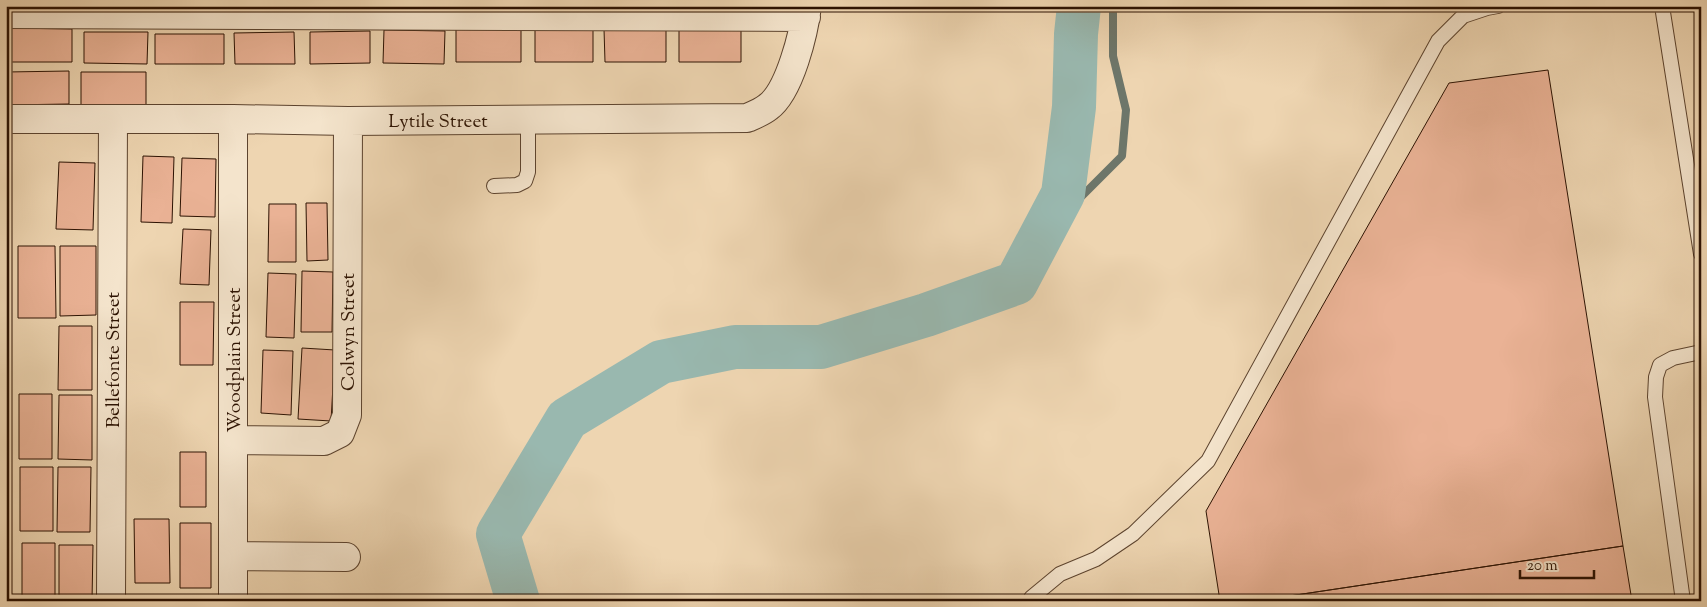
<svg xmlns="http://www.w3.org/2000/svg" width="1707" height="607" font-family="'Sorts Mill Goudy',serif">
  <style>
    .lines { fill: none; stroke-linecap: round; stroke-linejoin: round }
    .stream { stroke: #6d766a; stroke-width: 8 }
    .river { stroke: #99b8af; stroke-width: 44 }
    .building { fill: #eab295; stroke: #2c1202 }
    .lane-casing { stroke: #5c432e; stroke-width: 16 }
    .street-casing { stroke: #5c432e; stroke-width: 30 }
    .lane { stroke: #f4e4cc; stroke-width: 14 }
    .street { stroke: #f4e4cc; stroke-width: 28 }
    .labels { text-anchor: middle; stroke-width: 4; stroke-linejoin: round; paint-order: stroke }
    .street-label { font-size: 19px; fill: #2c1202; stroke: #f4e4cc }
  </style>
  <rect width="100%" height="100%" fill="#eed5b1"/>
  <filter id="stains"><feTurbulence type="fractalNoise" baseFrequency=".004" numOctaves="4"/><feColorMatrix values="0 0 0 0 .2 0 0 0 0 .09 0 0 0 0 .02 0 0 0 .5 -.17"/></filter>
  <radialGradient id="worn" r=".72"><stop offset=".6" stop-color="#630" stop-opacity="0"/><stop offset="1" stop-color="#630" stop-opacity=".3"/></radialGradient>
  <g class="lines">
    <path class="stream" d="M1040 238 1122 156 1126 110 1113 56V6"/>
    <path class="river" d="M518 601 498 534 567 419 661 362 735 347H821L926 315 1016 283 1063 194 1074 107 1076 34 1079 6"/>
  </g>
  <path class="building" d="M535 27H593V62H535Z
    M6 28 72 29V62H6Z
    M456 28H521V62H456Z
    M666 28V62H605L604 29Z
    M679 28H741V62H679Z
    M384 30 445 31 444 64 383 63Z
    M370 31V63L310 64V32Z
    M84 32H148L147 64 84 63Z
    M294 32 295 64H235L234 33Z
    M155 34H224V64H155Z
    M1548 70 1623 546 1256 601H1220L1206 511 1449 83Z
    M69 71V104L6 105V72Z
    M81 72H146V105L81 106Z
    M143 156 174 157 172 223 141 222Z
    M182 158 216 159 215 217 180 216Z
    M59 162 95 163 93 230 56 229Z
    M306 203H327L328 260 307 261Z
    M269 204H296V262H268Z
    M183 229 211 230 209 285 180 284Z
    M18 246H55L56 318H18Z
    M60 246H96V315L60 316Z
    M302 271 333 272 332 332H301Z
    M268 273 296 274 294 338 266 337Z
    M180 302H214L213 365H180Z
    M59 326H92V390H58Z
    M302 348 335 350 331 421 298 419Z
    M263 350 293 351 291 415 261 413Z
    M19 394H52V459H19Z
    M59 395H92V460L58 459Z
    M180 452H206V507H180Z
    M20 467H53V531H20Z
    M58 467H91L90 532H57Z
    M134 519H169L170 583H135Z
    M180 523H211V588H180Z
    M22 543H55V601H22Z
    M59 545H93L92 601H59Z
    M1623 546 1632 601H1256Z
    M144 596H170V601H144Z
    M180 598H212V601H180Z"/>
  <g class="lines">
    <g class="lane-casing">
      <path id="lane" d="M1662 6 1701 254
        M494 186 517 185 525 181 528 172V120
        M1031 601V598L1060 574 1096 559 1133 534 1208 461 1438 41 1463 16 1487 8 1498 6
        M1683 601 1655 397 1656 377 1660 365 1673 358 1701 352"/>
    </g>
    <g class="street-casing">
      <path id="street" d="M6 14 806 17
        M6 119H233L348 121 747 118C754 115 762 112 768 107 790 91 804 32 807 6
        M233 440 324 441 340 433 347 415 348 121
        M233 556 346 557
        M111 601 113 119
        M233 601V119"/>
    </g>
    <use href="#lane" class="lane"/>
    <use href="#street" class="street"/>
  </g>
  <g class="labels">
    <g class="street-label">
      <text x="438" y="127">Lytile Street</text>
      <text transform="translate(347 332) rotate(-90)" y="7">Colwyn Street</text>
      <text transform="translate(112 360) rotate(-90)" y="7">Bellefonte Street</text>
      <text transform="translate(233 360) rotate(-90)" y="7">Woodplain Street</text>
    </g>
  </g>
  <rect width="1707" height="607" fill="none" stroke="#eed5b1" stroke-width="25"/>
  <rect x="8" y="8" width="1692" height="592" fill="none" stroke="#2c1202" stroke-width="2.5"/>
  <rect x="12" y="12" width="1682" height="582" fill="none" stroke="#2c1202"/>
  <path d="M1520 570v8h74v-8" fill="none" stroke="#2c1202" stroke-width="2.5"/>
  <text x="1527" y="570" font-size="15" fill="#2c1202" stroke="#f4e4cc" stroke-width="4" paint-order="stroke">20 m</text>
  <rect width="100%" height="100%" filter="url(#stains)"/>
  <rect width="100%" height="100%" fill="url(#worn)"/>
</svg>
